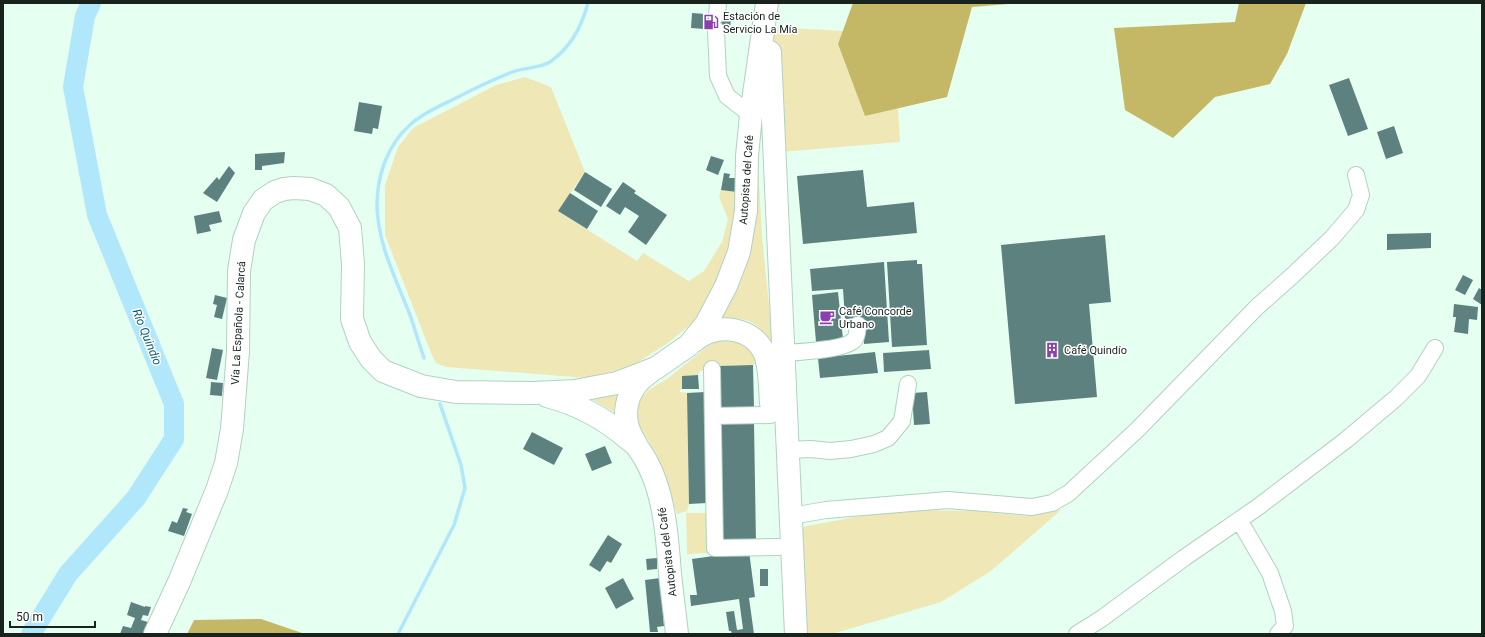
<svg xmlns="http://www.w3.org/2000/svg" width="1485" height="637" font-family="Roboto,sans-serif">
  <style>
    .green { fill: #efe8b6 }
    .forest { fill: #c4b765 }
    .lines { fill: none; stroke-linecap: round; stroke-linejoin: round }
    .stream { stroke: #b0e7fb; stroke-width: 3.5 }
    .river { stroke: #b0e7fb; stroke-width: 20 }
    .building { fill: #5d817f }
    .minor-casing { stroke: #b2d1c0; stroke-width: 18 }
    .highway-casing { stroke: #b2d1c0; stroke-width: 24 }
    .minor { stroke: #fff; stroke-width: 16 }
    .highway { stroke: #fff; stroke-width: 22 }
    .labels { text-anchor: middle; stroke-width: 3; stroke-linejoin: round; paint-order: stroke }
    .poi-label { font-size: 11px; fill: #17231c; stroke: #fff; text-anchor: start }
    .street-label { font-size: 11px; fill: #17231c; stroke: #fff }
    .water-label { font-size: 12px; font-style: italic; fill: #0a6076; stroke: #fff }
  </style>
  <rect width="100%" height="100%" fill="#e5fff0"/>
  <path class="green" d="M773 27 843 31 838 44 865 116 898 108 900 142 781 152Z
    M525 77 551 87 585 172 558 211 637 261 643 253 689 281 704 271 722 242 728 219 719 197 721 190 737 192 732 250 715 291 696 320 668 343 632 366 587 378 446 367 436 363 431 353 385 235V185L398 147 413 128 496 85Z
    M757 145 762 236 773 344H771C759 320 739 313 715 323Z
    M726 338 746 343 761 361 753 365 719 366 700 371 698 375 682 376V389L680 390V392L687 393 689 504 687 511 677 514 666 477 656 453 633 416 635 404 650 389 667 379 708 346 718 341Z
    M622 388 616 399 614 412 588 397Z
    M914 510 975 511 1027 516 1061 510 991 571 941 602 832 634H804L797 528 860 516Z
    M686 513H710V553L687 554Z"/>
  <path class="forest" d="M853 3H1021L972 7 947 97 865 116 838 44Z
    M1239 3H1306L1287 54 1270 84 1215 97 1173 138 1125 110 1114 28 1235 22Z
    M261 619 305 634H187L194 620Z"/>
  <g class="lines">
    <path class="stream" d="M424 358C419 344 415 329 410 315 396 279 378 245 377 206 377 176 387 145 410 125 421 114 440 106 454 99 473 89 492 80 512 72 522 68 541 68 550 62 570 48 582 26 588 3
      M398 634 454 525 465 488 461 465 440 404"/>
    <path class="river" d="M31 634 68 574 136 498 174 439V404L97 215 73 87 85 16 91 3"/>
  </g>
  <path class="building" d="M692 13 731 16 730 31 691 28Z
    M1349 78 1368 129 1348 136 1329 85Z
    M359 102 382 106 378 129 373 128 372 134 354 131Z
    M1394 126 1403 153 1386 159 1377 132Z
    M285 152 284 163 262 166V170H255V154Z
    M711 156 724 160 718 175 706 170Z
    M229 166 235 173 217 202 203 193 217 177 219 180Z
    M737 168V192L721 190 724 173 730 174 729 178H735Z
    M863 170 867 207 914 202 917 233 803 244 797 176Z
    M585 172 612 189 601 207 574 190Z
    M623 182 636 191 634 193 667 215 646 245 628 232 639 216 625 207 620 215 606 206Z
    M570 193 598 211 587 229 558 211Z
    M219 211 222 222 209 225 211 231 197 234 194 216Z
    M1431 233V248L1387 250V234Z
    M1105 235 1111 302 1089 304 1097 397 1015 404 1001 245Z
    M917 260V264H922L927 345 892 347 887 262Z
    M884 262 889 342 864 344 863 318 845 319 843 289 812 291 810 269Z
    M1463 275 1473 280 1465 295 1455 290Z
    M1479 288 1482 290V305L1473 299Z
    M838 292 843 339 816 342 812 295Z
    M215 295 227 298 222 319 214 317 217 305 213 304Z
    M1454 304 1478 307 1477 320 1469 319 1468 334 1454 332 1456 317H1453Z
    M212 348 223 350 217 380 206 378Z
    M929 350 931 369 884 372 883 353Z
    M875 352 878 373 820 378 818 358Z
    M753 365 754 408 719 409V366Z
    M698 375 699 389H682V376Z
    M211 382 223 383 222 396 210 395Z
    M705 392 707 503 689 504 687 393Z
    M927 392 930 424 914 425 912 393Z
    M754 423 756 543 722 544 719 424Z
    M532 432 563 448 554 465 523 449Z
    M605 446 612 463 592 471 585 454Z
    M183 508 188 509 186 512 192 514 184 536 168 531 172 521 177 523Z
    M608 535 622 544 611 563 607 561 600 572 589 565Z
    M749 551 755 597 749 598 754 634H732L731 631H729L726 612 734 611 737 630 743 629 739 599 691 606 690 595H697L692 559Z
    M657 558V569L647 570 646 559Z
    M760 569H768V586H760Z
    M623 578 634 599 616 609 605 588Z
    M660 578 664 626 657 627 658 632H650L645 580Z
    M131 602 145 607V606L151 607 148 616 143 615 141 620 148 622 144 634H120L123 626 131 628 135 618 127 615Z"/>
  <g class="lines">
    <g class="minor-casing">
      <path id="minor" d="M717 15 718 3
        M716 30 718 76 727 96 751 115
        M783 353C798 352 845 350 854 340 858 336 857 330 858 325
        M712 369 715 548 779 547
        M713 416 771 415
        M788 450 811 449 830 451 851 449 874 444 888 438 902 421 908 384
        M791 516 826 510 948 500 1032 507 1052 503 1069 493 1137 430 1257 307 1293 275 1332 238 1356 210 1361 195 1356 175
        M1239 520 1270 573 1283 611 1285 626 1278 634
        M1077 634 1101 619 1184 558 1258 507 1346 440 1396 398 1418 376 1435 348"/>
    </g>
    <g class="highway-casing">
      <path id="highway" d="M770 52 796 634
        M694 341C716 321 756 327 766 357 770 371 770 388 771 403
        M547 396C577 404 604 418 627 438 631 441 636 445 638 448 664 483 667 533 670 574 672 594 675 614 677 634
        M636 444C619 419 624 389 650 372
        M155 634 179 582 217 490 226 463 232 429 238 351 239 271 244 240 254 213 263 200 275 192 284 189 294 188 310 189 326 195 339 207 350 228 353 264 352 319 360 342 371 359 383 371 421 386 456 392 533 393 575 391 617 383 656 368 689 345 706 324 726 286 739 252 746 211 747 156 751 115 767 3"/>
    </g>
    <use href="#minor" class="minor"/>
    <use href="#highway" class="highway"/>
  </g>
  <defs>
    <g id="fuel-bare" transform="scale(1.2)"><path d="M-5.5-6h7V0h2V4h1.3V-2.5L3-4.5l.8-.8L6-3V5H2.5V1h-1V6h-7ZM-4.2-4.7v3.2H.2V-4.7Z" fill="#8b3fb0" stroke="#fff" stroke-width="2.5" paint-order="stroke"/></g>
    <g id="cafe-bare" transform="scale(1.2)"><path d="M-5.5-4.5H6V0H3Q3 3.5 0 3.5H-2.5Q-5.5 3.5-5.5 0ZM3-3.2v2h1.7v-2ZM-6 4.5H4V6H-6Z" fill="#8b3fb0" stroke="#fff" stroke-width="2.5" paint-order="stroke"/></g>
    <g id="building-bare" transform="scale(1.2)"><path d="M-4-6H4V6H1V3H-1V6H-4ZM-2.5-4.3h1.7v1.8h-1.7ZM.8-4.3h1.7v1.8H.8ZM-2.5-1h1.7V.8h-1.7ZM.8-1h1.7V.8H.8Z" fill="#8b3fb0" stroke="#fff" stroke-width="2.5" paint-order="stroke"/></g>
  </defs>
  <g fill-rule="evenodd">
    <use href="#fuel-bare" x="711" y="22"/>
    <use href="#cafe-bare" x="827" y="317"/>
    <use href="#building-bare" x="1052" y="350"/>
  </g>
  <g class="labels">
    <g class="poi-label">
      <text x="723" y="20">Estación de<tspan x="723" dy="13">Servicio La Mía</tspan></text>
      <text x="839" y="315">Café Concorde<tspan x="839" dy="13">Urbano</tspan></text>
      <text x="1064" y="354">Café Quindío</text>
    </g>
    <g class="street-label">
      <text transform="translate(746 180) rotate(-86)" y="4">Autopista del Café</text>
      <text transform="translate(238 323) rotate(-87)" y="4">Vía La Española - Calarcá</text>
      <text transform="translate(667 552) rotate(-97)" y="4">Autopista del Café</text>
    </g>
    <g class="water-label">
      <text transform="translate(147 337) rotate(68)" y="4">Río Quindio</text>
    </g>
  </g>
  <rect width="1485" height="637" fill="none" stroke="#17231c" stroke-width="8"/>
  <path d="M10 621v6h85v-6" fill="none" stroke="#17231c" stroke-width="2"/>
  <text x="16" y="621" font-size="12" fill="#17231c" stroke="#ffffff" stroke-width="3" paint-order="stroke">50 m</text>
</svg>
